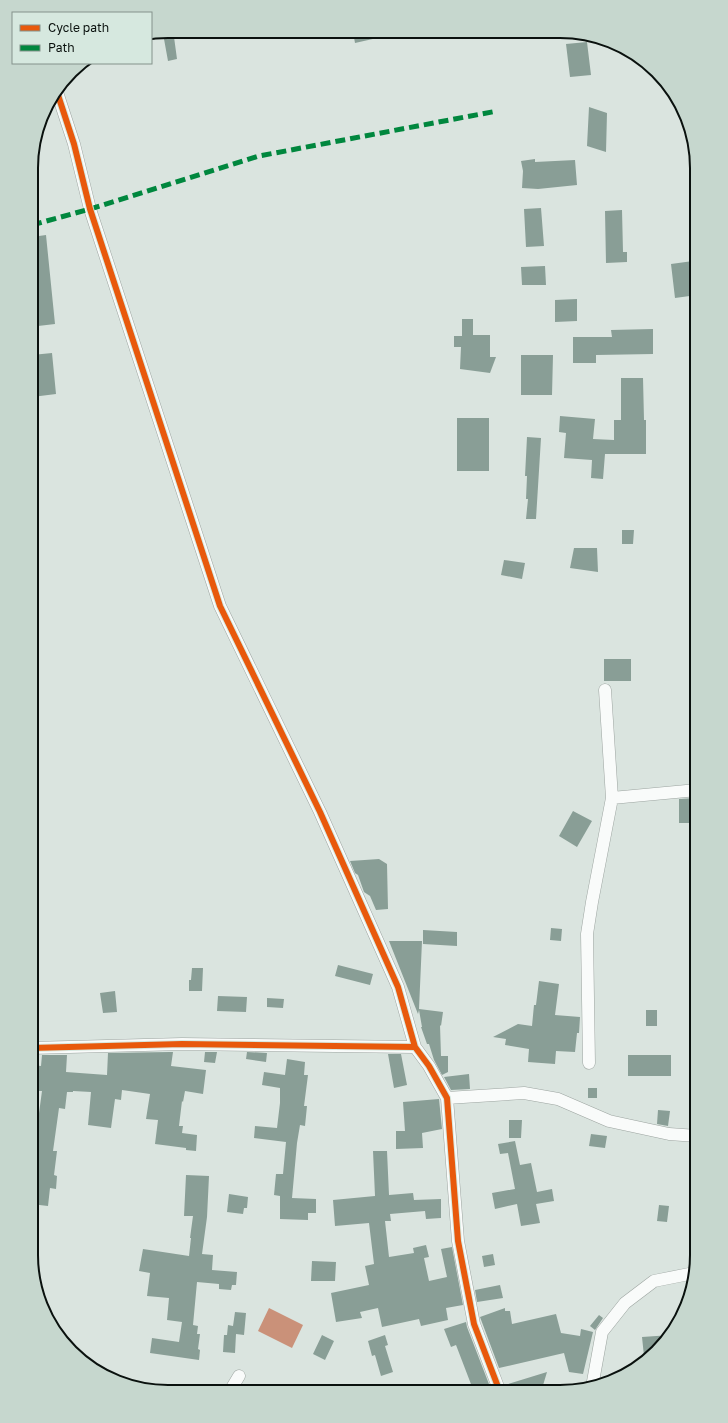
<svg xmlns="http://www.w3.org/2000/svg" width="728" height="1423" font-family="'Golos Text',sans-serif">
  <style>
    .water { fill: #ca9179 }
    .building { fill: #899e96 }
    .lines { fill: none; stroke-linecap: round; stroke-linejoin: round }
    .minor-casing { stroke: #9ca4a0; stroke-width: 13 }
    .minor { stroke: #f9fbfa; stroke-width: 12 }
    .quiet { stroke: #00873e; stroke-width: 5; stroke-dasharray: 10 5; stroke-linecap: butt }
    .cycleway-casing { stroke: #d6e8df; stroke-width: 8 }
    .cycleway { stroke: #e8590c; stroke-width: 6 }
    .rim { fill: none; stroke: #0a110e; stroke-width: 2 }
  </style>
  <rect width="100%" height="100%" fill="#dae4df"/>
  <path class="water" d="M269 1308 303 1325 292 1348 258 1331Z"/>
  <path class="building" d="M353 32H386V36L355 43Z
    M174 37 177 59 168 61 164 39Z
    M587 42 591 75 570 77 566 44Z
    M589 107 607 113 606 152 587 146Z
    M535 159V162L575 160 577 185 538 189 522 188 523 171 521 161Z
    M541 208 544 246 526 247 524 209Z
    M622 210 623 252H627V262L606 263 605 211Z
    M46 235 55 324 38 326 32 266V237Z
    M693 261 697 295 675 298 671 264Z
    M545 266 546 285H522L521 267Z
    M577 299V321L555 322V300Z
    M462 319H473V335H490V357H496L490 373 460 369 461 347H454V336H462Z
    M653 329V354L596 355V363H573V337H612L611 330Z
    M52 353 56 394 32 397V355Z
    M521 355H553L552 395H521Z
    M621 378H643L644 420H646V454H605L603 479 591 478 592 460 564 458 566 433 559 432 560 416 595 419 593 439 614 440V420H621Z
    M457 418H489V471H457Z
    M527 437 541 438 536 519H526L528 499H526L527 476H525Z
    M622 530H634L633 544H622Z
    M574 548H597L598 572 570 568Z
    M504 560 525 563 522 579 501 575Z
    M604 659H631V681H604Z
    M697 798V823H679V799Z
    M573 811 592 821 577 847 559 836Z
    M379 859 387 864 388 909 376 910 370 896 364 892 358 875 355 873 350 861Z
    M551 928 562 929 561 941 550 940Z
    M423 930 457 932V946L423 944Z
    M389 941H422L419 1009 443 1012 441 1026 440 1025 441 1056H448V1072L442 1075 434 1060 429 1044H427L421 1027H422L419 1010 418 1014Z
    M338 965 373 974 370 985 335 976Z
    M192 968H203L202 991H189V980H191Z
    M539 981 559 984 555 1015 580 1017 579 1033H577L575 1052 556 1051 555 1064 528 1062 529 1049 505 1045 506 1039 493 1037 518 1024 532 1026 534 1005H536Z
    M115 991 117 1012 103 1013 100 993Z
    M218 996 247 997 246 1012 217 1011Z
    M267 998 284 999 283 1008 267 1007Z
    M646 1010H657V1026H646Z
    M170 1052H173L171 1066 206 1070 203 1094 185 1091 183 1102 182 1101 179 1126H183L182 1133 197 1135 196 1151 186 1150V1148L155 1144 158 1120 146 1119 150 1094 122 1090 121 1100 115 1099 111 1128 88 1125 91 1092 73 1091V1092H67L65 1109 59 1108 53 1151H57L54 1175 57 1176 56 1189 50 1188 48 1206 31 1204V1172L42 1091H39V1088L31 1087V1065L41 1066 42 1055H67L66 1072 107 1075 108 1053Z
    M205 1052H217L215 1063 204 1062Z
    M247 1052 267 1053 266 1062 246 1059Z
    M388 1054H401L407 1085 394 1088Z
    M628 1055H671V1076H628Z
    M287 1059 305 1062 304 1075H308L304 1106H307L305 1126 300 1125 297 1143 292 1198 316 1199V1213H308V1220L280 1219V1196L274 1195 276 1174H283L286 1142 254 1138 255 1126 277 1128 280 1103V1088L262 1085 264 1072 285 1075Z
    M469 1074 470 1089 451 1090 444 1077Z
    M588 1088H597V1098H588Z
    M439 1099 442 1129 422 1133 423 1148 396 1149V1131H405L403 1102Z
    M658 1110 670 1111 668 1126 657 1124Z
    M509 1120H522L521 1138H509Z
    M591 1134 607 1136 605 1148 589 1146Z
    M515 1141 520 1165 531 1163 537 1192 552 1189 554 1201 536 1204 540 1223 521 1226 517 1204 495 1209 492 1193 515 1189 508 1153 500 1154 498 1144Z
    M373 1151H387L389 1195 413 1193 414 1200 441 1199V1218L426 1219 425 1211 390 1214 391 1221H385L389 1257 414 1253 413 1248 426 1245 429 1257 424 1258 429 1281 447 1277 441 1249 452 1247 463 1305 446 1308 448 1320 421 1326 419 1319 382 1327 378 1308 360 1312 362 1318 336 1322 331 1293 369 1285 365 1266 374 1264 369 1223 335 1226 333 1200 375 1196Z
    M186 1175 209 1176 207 1217 202 1254 213 1255 212 1270 237 1272 236 1285H232L231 1290 219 1289V1284L197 1282 193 1325 198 1326 197 1334H200L198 1349 200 1350 199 1360 150 1353 152 1338 179 1342 182 1322 167 1320 169 1298 147 1296 150 1273 139 1271 143 1249 189 1256 191 1238H190L193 1216H184Z
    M229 1194 248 1197 247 1208H244L243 1214 227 1212Z
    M659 1205 669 1206 667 1222 657 1221Z
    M493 1254 495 1265 484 1267 482 1256Z
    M312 1261 336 1262 335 1281H311Z
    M500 1285 503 1298 477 1302 475 1290Z
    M505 1308V1311H510L512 1324 556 1314 561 1333 580 1336 581 1329 593 1332 583 1374 569 1372 564 1353 499 1368 480 1317Z
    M235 1312 246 1313 244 1335 236 1334 235 1353 223 1352 224 1335H227L228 1325 233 1326Z
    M599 1315 603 1318 595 1330 590 1326Z
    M466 1322 467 1327 492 1392H474L456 1345 451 1347 444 1329Z
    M322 1335 334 1341 325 1360 313 1354Z
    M385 1335 388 1345 385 1346 393 1372 381 1376 375 1355 372 1356 368 1341Z
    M671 1335 650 1356H644L642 1337Z
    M547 1372 541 1392H507L505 1385Z"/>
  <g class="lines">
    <g class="minor-casing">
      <path id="minor" d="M57 92 74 144 90 209 220 606 320 812 398 987 415 1047 429 1066 447 1098 458 1241 474 1324 500 1392
        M612 798 697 790
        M31 1048 182 1044 415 1047
        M589 1063 587 934 592 902 612 798 605 690
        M447 1098 524 1093 558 1099 609 1121 669 1134 697 1136
        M592 1387 602 1332 625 1303 654 1281 694 1273
        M230 1391 239 1376"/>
    </g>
    <use href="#minor" class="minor"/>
    <path class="quiet" d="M32 225 90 209 259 156 497 111"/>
    <g class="cycleway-casing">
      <path id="cycleway" d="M57 92 74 144 90 209 220 606 320 812 398 987 415 1047 429 1066 447 1098 458 1241 474 1324 500 1392
        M31 1048 182 1044 415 1047"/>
    </g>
    <use href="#cycleway" class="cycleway"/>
  </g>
  <path d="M0 0H728V1423H0ZM168 38H560A130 130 0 0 1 690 168V1255A130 130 0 0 1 560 1385H168A130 130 0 0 1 38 1255V168A130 130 0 0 1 168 38Z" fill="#c6d7ce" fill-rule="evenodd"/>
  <path class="rim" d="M168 38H560A130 130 0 0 1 690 168V1255A130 130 0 0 1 560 1385H168A130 130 0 0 1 38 1255V168A130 130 0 0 1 168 38Z"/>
  <rect x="12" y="12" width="140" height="52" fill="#d6e8df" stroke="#84928b"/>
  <rect x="20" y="25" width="20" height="6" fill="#e8590c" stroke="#84928b"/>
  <text x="48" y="32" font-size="12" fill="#0a110e">Cycle path</text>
  <rect x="20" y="45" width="20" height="6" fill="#00873e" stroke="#84928b"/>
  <text x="48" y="52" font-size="12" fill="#0a110e">Path</text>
</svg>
